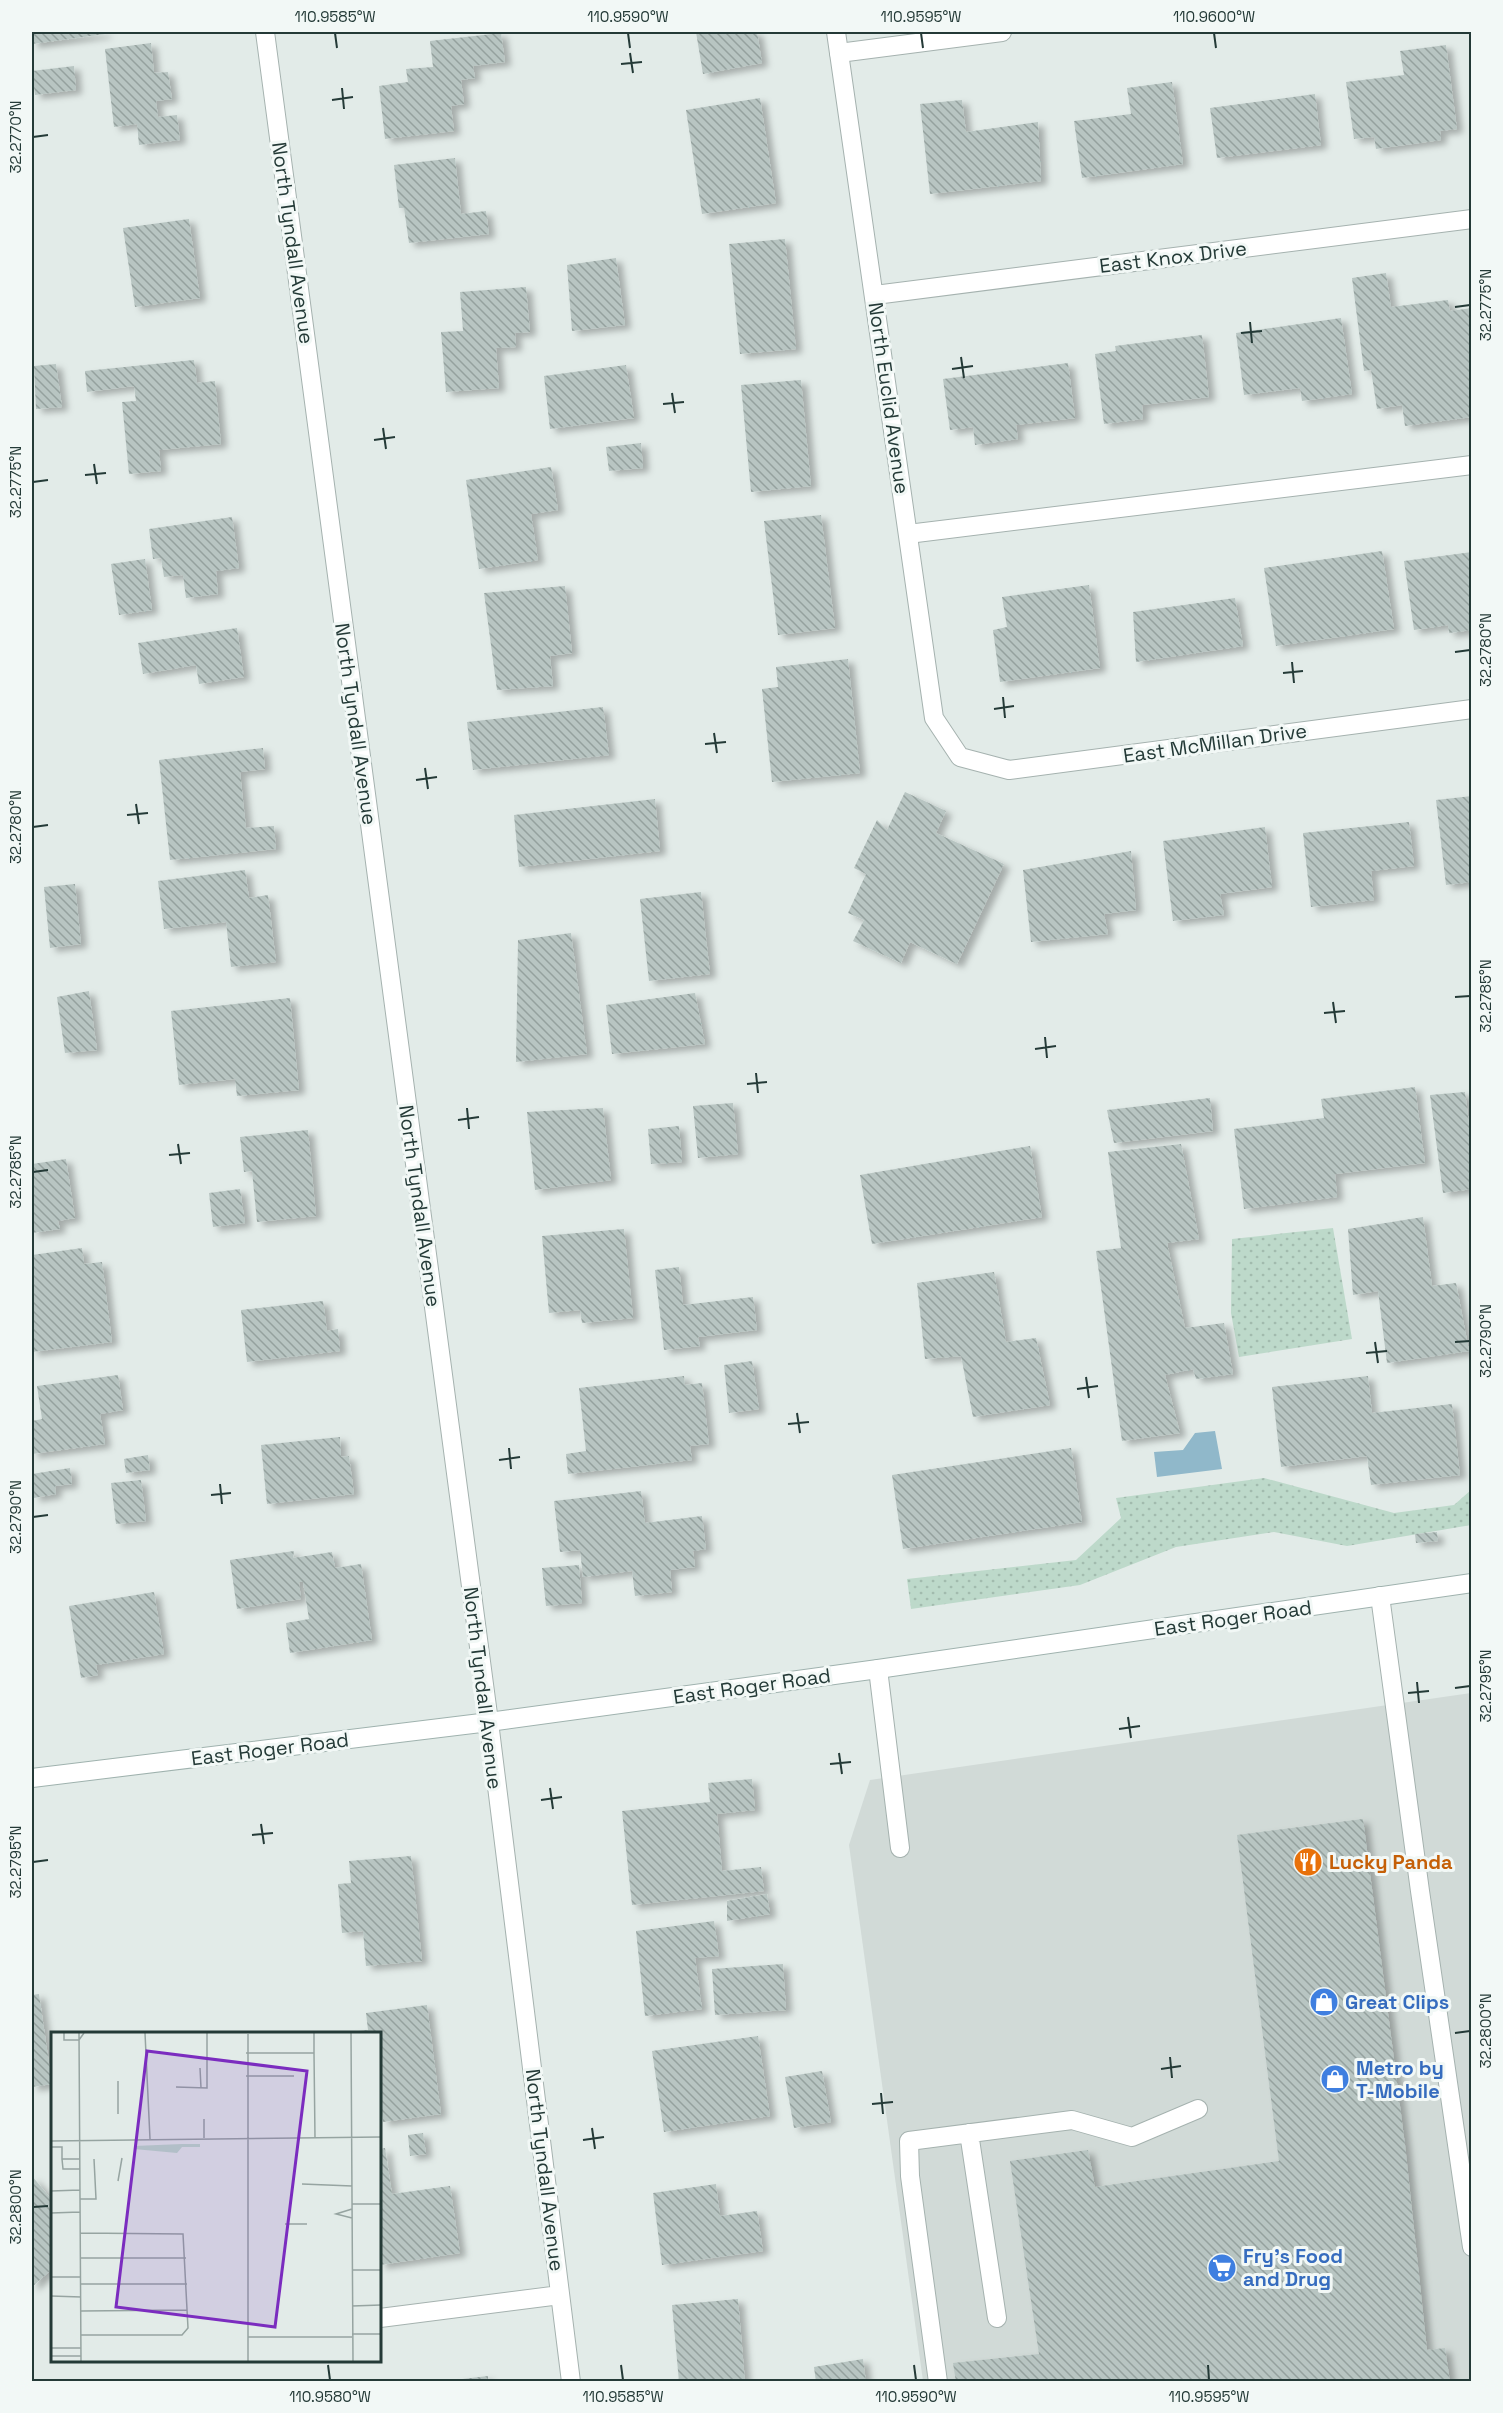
<svg xmlns="http://www.w3.org/2000/svg" width="1503" height="2413" font-family="'Space Grotesk',sans-serif">
  <style>
    .built { fill: #d1dad7 }
    .grass { fill: url(#grass-dots) }
    .water { fill: #90b8ca }
    .building { fill: url(#building-back-hatch); filter: url(#shadow) }
    .lines { fill: none; stroke-linecap: round; stroke-linejoin: round }
    .lane-casing { stroke: #a5b2af; stroke-width: 20 }
    .street-casing { stroke: #a5b2af; stroke-width: 20 }
    .secondary-casing { stroke: #9fb2ae; stroke-width: 20 }
    .lane { stroke: #fff; stroke-width: 18 }
    .street { stroke: #fff; stroke-width: 18 }
    .secondary { stroke: #fff; stroke-width: 18 }
    .ticks { fill: none; stroke: #243a37; stroke-width: 2 }
    .labels { text-anchor: middle; stroke-width: 6; stroke-linejoin: round; paint-order: stroke }
    .street-label { font-size: 20px; fill: #243a37; stroke: #f2f8f6 }
    .food-label { font-size: 20px; font-weight: bold; fill: #c56008; stroke: #f2f8f6; text-anchor: start }
    .shop-label { font-size: 20px; font-weight: bold; fill: #366cbe; stroke: #f2f8f6; text-anchor: start }
    .inset-road { fill: none; stroke: #96a4a1; stroke-width: 1.5 }
    .view { fill: #7b2cbf; fill-opacity: 0.15; stroke: #7b2cbf; stroke-width: 3 }
    .inset-edge { fill: none; stroke: #243a37; stroke-width: 3 }
    .neatline { fill: none; stroke: #243a37; stroke-width: 2 }
    .ticks-label { font-size: 15px; text-anchor: middle; fill: #243a37 }
  </style>
  <defs>
    <pattern id="grass-dots" width="8" height="8" patternUnits="userSpaceOnUse" patternTransform="scale(1.5)"><rect width="8" height="8" fill="#bdd9ca"/><path d="M2 2h.1M6 6h.1" fill="none" stroke="#a2bbae" stroke-width="1.8" stroke-linecap="round"/></pattern>
    <pattern id="building-back-hatch" width="6" height="6" patternUnits="userSpaceOnUse" patternTransform="scale(1.5)"><rect width="6" height="6" fill="#b8c5c2"/><path d="M-1 5l2 2M0 0l6 6M5-1l2 2" fill="none" stroke="#95a19e"/></pattern>
    <filter id="shadow"><feDropShadow dx="6" dy="4" stdDeviation="3" flood-color="#0004"/></filter>
  </defs>
  <rect width="100%" height="100%" fill="#e2ebe8"/>
  <path class="built" d="M1471 1693V2381H923L849 1845 870 1780Z"/>
  <path class="grass" d="M1333 1228 1352 1339 1239 1357 1231 1313 1232 1239Z
    M1264 1478 1394 1513 1454 1505 1471 1490V1525L1347 1546 1274 1532 1176 1547 1080 1585 911 1609 907 1579 1076 1560 1121 1518 1116 1498Z"/>
  <path class="water" d="M1215 1431 1222 1469 1157 1477 1154 1452 1183 1450 1195 1433Z"/>
  <path class="building" d="M32 32H105L106 34 32 44Z
    M696 32H757L762 63 703 74Z
    M501 33 505 62 473 66 475 78 461 80 464 104 451 106 454 131 385 139 379 86 408 82 406 69 433 67 430 41Z
    M151 43 154 73 168 72 172 99 156 101 158 117 177 115 180 140 139 145 137 124 114 127 105 49Z
    M1446 45 1457 129 1440 131 1441 140 1376 149 1374 137 1354 139 1346 82 1404 75 1400 51Z
    M74 66 76 90 35 95 32 71Z
    M1172 82 1183 164 1082 178 1074 121 1131 114 1127 88Z
    M1315 94 1321 145 1217 158 1210 108Z
    M760 98 776 203 702 214 686 110Z
    M962 100 966 132 1038 122 1041 181 930 194 920 104Z
    M455 158 461 214 486 211 489 234 409 243 404 208H399L394 165Z
    M189 219 200 298 135 307 123 228Z
    M785 239 796 349 740 354 729 244Z
    M616 258 625 325 572 331 567 265Z
    M1386 273 1391 307 1448 300 1450 311 1472 308V417L1405 426 1402 405 1377 409 1371 370 1364 371 1352 278Z
    M526 287 530 332 515 333 516 347 496 348 499 388 446 392 441 332 463 331 460 292Z
    M1341 318 1352 394 1302 401 1300 388 1244 395 1236 333Z
    M1202 335 1209 397 1142 405 1143 419 1104 424 1095 354 1116 351 1115 346Z
    M194 360 197 383 215 381 221 444 159 450 161 471 129 474 122 402 136 401 134 386 87 392 85 371Z
    M1068 363 1075 418 1016 425 1018 439 975 445 973 427 950 430 943 379Z
    M56 364 62 407 36 409 34 366Z
    M626 365 634 418 550 429 544 376Z
    M801 380 811 486 751 492 741 385Z
    M641 443 643 468 609 471 606 447Z
    M551 467 558 510 531 514 538 560 479 569 466 480Z
    M821 515 835 628 778 635 764 521Z
    M232 517 239 568 216 571 218 594 186 598 183 575 164 577 161 558 153 559 149 529Z
    M1382 551 1394 629 1276 646 1264 568Z
    M1472 552V630L1449 633 1448 625 1414 630 1404 561Z
    M145 559 152 610 119 615 111 564Z
    M1089 585 1100 668 1000 682 993 630 1007 627 1002 597Z
    M565 586 572 653 550 656 553 686 497 690 484 593Z
    M1235 598 1243 646 1136 662 1133 612Z
    M237 628 244 677 199 684 196 665 143 674 138 643Z
    M848 659 860 773 772 782 762 689 778 687 776 667Z
    M603 707 609 755 473 770 467 722Z
    M263 748 265 769 240 772 246 828 274 826 276 849 170 860 159 760Z
    M905 792 946 811 936 833 1004 864 957 964 910 942 901 963 853 941 864 920 848 913 866 874 854 868 877 820 887 830Z
    M1472 796V882L1446 885 1436 800Z
    M655 799 660 851 519 867 514 815Z
    M1409 822 1414 866 1371 871 1374 900 1311 907 1303 833Z
    M1265 827 1272 887 1220 894 1224 915 1173 921 1163 841Z
    M1131 851 1136 910 1104 914 1108 934 1031 942 1023 870Z
    M245 870 249 898 268 895 276 962 231 967 226 922 164 929 158 881Z
    M75 884 81 944 50 948 44 887Z
    M701 892 710 974 649 981 640 899Z
    M571 933 587 1054 516 1062 518 940Z
    M89 991 97 1050 65 1053 57 997Z
    M695 993 705 1044 612 1054 606 1005Z
    M290 998 299 1090 237 1096 235 1079 179 1085 171 1011Z
    M1415 1087 1425 1163 1335 1174 1337 1197 1244 1209 1234 1129 1324 1118 1321 1099Z
    M1465 1092 1472 1148V1189L1443 1193 1430 1095Z
    M1210 1098 1213 1131 1114 1143 1107 1110Z
    M733 1103 738 1154 698 1158 693 1106Z
    M603 1108 611 1180 535 1190 527 1112Z
    M679 1126 682 1162 651 1164 648 1129Z
    M308 1130 316 1216 257 1222 252 1171 244 1172 240 1137Z
    M1181 1144 1199 1239 1167 1243 1185 1328 1224 1323 1233 1374 1196 1379 1193 1369 1165 1375 1180 1433 1122 1441 1096 1251 1121 1248 1108 1152Z
    M1030 1146 1042 1217 872 1244 860 1175Z
    M66 1159 75 1218 58 1221 60 1229 32 1233V1164Z
    M240 1189 245 1223 213 1227 209 1193Z
    M1423 1217 1432 1286 1456 1283 1469 1351 1387 1363 1378 1291 1353 1295 1348 1229Z
    M624 1229 633 1318 582 1323 580 1310 549 1313 542 1236Z
    M82 1248 84 1264 102 1262 112 1342 32 1352V1255Z
    M679 1267 683 1305 753 1297 757 1330 698 1337 700 1346 664 1350 655 1270Z
    M994 1272 1006 1342 1036 1338 1050 1405 973 1417 961 1356 925 1359 917 1283Z
    M323 1301 327 1331 338 1329 340 1351 247 1362 241 1310Z
    M752 1361 759 1409 729 1413 724 1365Z
    M118 1375 123 1410 100 1414 105 1444 32 1454V1421L42 1419 37 1386Z
    M684 1376 685 1385 702 1383 709 1444 690 1446 692 1460 568 1474 566 1454 586 1451 579 1388Z
    M1368 1376 1372 1413 1452 1404 1460 1475 1371 1485 1367 1456 1281 1467 1272 1387Z
    M340 1437 341 1457 349 1456 354 1494 267 1504 261 1445Z
    M1071 1448 1082 1522 903 1549 892 1475Z
    M148 1455 150 1470 126 1473 124 1459Z
    M70 1468 72 1484 55 1486 56 1494 34 1498 32 1474Z
    M141 1480 146 1521 116 1524 111 1483Z
    M641 1491 645 1523 702 1516 706 1549 693 1551 695 1567 670 1570 672 1592 635 1596 632 1571 583 1577 580 1550 560 1552 554 1501Z
    M1437 1532 1438 1541 1416 1543 1415 1534Z
    M294 1551 293 1558 332 1552 335 1568 361 1564 372 1640 290 1653 286 1623 309 1619 303 1582H299L301 1599 237 1609 230 1560Z
    M579 1565 582 1603 546 1606 542 1568Z
    M154 1592 164 1654 96 1665 98 1675 81 1678 69 1606Z
    M752 1779 755 1810 717 1814 722 1871 761 1867 764 1891 632 1905 622 1811 710 1802 708 1783Z
    M1363 1819 1405 2145 1427 2350 1445 2348 1450 2382H956L953 2363 1039 2354 1010 2161 1088 2150 1095 2187 1279 2161 1237 1835Z
    M411 1856 422 1961 366 1966 363 1931 342 1933 338 1884 351 1883 349 1861Z
    M767 1894 770 1914 727 1921V1901Z
    M714 1921 719 1956 695 1958 702 2009 645 2016 636 1931Z
    M783 1964 786 2010 715 2015 712 1969Z
    M39 1994 52 2084 32 2087V1995Z
    M427 2005 441 2114 383 2122 380 2099V2034L348 2032 368 2030 366 2013Z
    M758 2036 770 2116 664 2132 652 2051Z
    M822 2071 831 2122 794 2128 785 2077Z
    M423 2133 426 2154 410 2156 408 2135Z
    M385 2148 392 2194 450 2186 460 2253 380 2265V2149Z
    M32 2176 52 2200V2269L32 2287Z
    M716 2184 720 2216 757 2211 763 2251 662 2265 653 2193Z
    M738 2299 745 2382H679L672 2305Z
    M863 2359 866 2382H816L814 2367Z
    M488 2376V2382H454V2380Z"/>
  <g class="lines">
    <g class="lane-casing">
      <path id="lane" d="M839 53 1002 32
        M908 534 1472 465
        M1380 1596 1420 1891 1472 2247
        M878 1669 900 1848
        M969 2133 997 2318
        M938 2382 910 2176 909 2141 1072 2120 1132 2137 1198 2109"/>
    </g>
    <g class="street-casing">
      <path id="street" d="M265 32 489 1722 571 2382
        M836 32 934 718 960 757 1009 770 1472 709
        M875 295 1472 219
        M380 2318 560 2295"/>
    </g>
    <g class="secondary-casing">
      <path id="secondary" d="M32 1778 489 1722 878 1669 1472 1583"/>
    </g>
    <use href="#lane" class="lane"/>
    <use href="#street" class="street"/>
    <use href="#secondary" class="secondary"/>
  </g>
  <path class="ticks" d="M335 33 337 48M628 33 630 48M921 33 923 48M1214 33 1216 48M630 53 633 73M621 64 642 62M342 88 344 109M332 100 353 97M33 137 48 135M1455 307 1470 305M1250 322 1252 343M1241 333 1262 331M961 357 964 378M952 369 973 366M672 393 675 413M663 404 684 402M383 428 386 449M374 440 395 437M94 464 97 484M85 475 106 473M33 482 48 480M1455 652 1470 650M1292 662 1294 683M1283 673 1303 671M1003 697 1005 718M994 709 1014 706M714 733 717 753M705 744 726 742M425 768 428 789M416 780 437 777M136 804 139 824M127 815 148 813M33 827 48 825M1455 997 1470 996M1333 1002 1336 1023M1324 1013 1345 1011M1045 1037 1047 1058M1035 1049 1056 1046M756 1073 758 1093M747 1084 767 1082M467 1108 469 1129M458 1120 479 1117M178 1144 181 1164M169 1155 190 1153M33 1172 48 1170M1375 1342 1378 1363M1455 1342 1470 1341M1366 1353 1387 1351M1086 1377 1089 1398M1077 1389 1098 1386M797 1413 800 1433M788 1424 809 1422M509 1448 511 1469M499 1460 520 1457M220 1484 222 1504M211 1495 231 1493M33 1517 48 1515M1417 1682 1419 1703M1455 1688 1470 1686M1408 1693 1429 1691M1128 1717 1131 1738M1119 1729 1140 1726M839 1753 842 1774M830 1764 851 1762M550 1788 553 1809M541 1800 562 1797M261 1824 264 1844M252 1835 273 1833M33 1862 48 1860M1455 2033 1470 2031M1170 2057 1172 2078M1161 2069 1181 2066M881 2093 883 2114M872 2104 893 2102M592 2128 595 2149M583 2140 604 2137M33 2207 48 2206M328 2365 330 2380M621 2365 623 2380M914 2365 916 2380M1208 2365 1209 2380"/>
  <defs>
    <g id="restaurant-disc" transform="scale(1.5)"><circle r="9.5" fill="#e8710a" stroke="#f2f8f6"/><path d="M-5-6h1v4h1v-4h1v4h1v-4h1v5L-1.5 .5V6h-2V.5L-5-1ZM5-6V6H3V1.5H1.5Q1.5-4 5-6Z" fill="#fff"/></g>
    <g id="shop-disc" transform="scale(1.5)"><circle r="9.5" fill="#3f7fe0" stroke="#f2f8f6"/><path d="M-5-2.5h2.3a2.7 3.5 0 0 1 5.4 0H5L5.5 6h-11ZM-1.5-2.5h3a1.5 2.3 0 0 0-3 0Z" fill="#fff"/></g>
    <g id="supermarket-disc" transform="scale(1.5)"><circle r="9.5" fill="#3f7fe0" stroke="#f2f8f6"/><path d="M-6-5.5h2.5l.6 2H6L4.5 2H-2.5L-4.4-4H-6ZM-1.5 3.2a1.3 1.3 0 1 0 .1 0ZM3 3.2a1.3 1.3 0 1 0 .1 0Z" fill="#fff"/></g>
  </defs>
  <g fill-rule="evenodd">
    <use href="#restaurant-disc" x="1308" y="1862"/>
    <use href="#shop-disc" x="1324" y="2002"/>
    <use href="#shop-disc" x="1335" y="2079"/>
    <use href="#supermarket-disc" x="1222" y="2268"/>
  </g>
  <g class="labels">
    <g class="street-label">
      <text transform="translate(293 243) rotate(82)" y="7">North Tyndall Avenue</text>
      <text transform="translate(1173 257) rotate(-7)" y="7">East Knox Drive</text>
      <text transform="translate(889 398) rotate(82)" y="7">North Euclid Avenue</text>
      <text transform="translate(356 724) rotate(82)" y="7">North Tyndall Avenue</text>
      <text transform="translate(1215 743) rotate(-8)" y="7">East McMillan Drive</text>
      <text transform="translate(420 1206) rotate(82)" y="7">North Tyndall Avenue</text>
      <text transform="translate(1233 1618) rotate(-8)" y="7">East Roger Road</text>
      <text transform="translate(752 1686) rotate(-8)" y="7">East Roger Road</text>
      <text transform="translate(483 1688) rotate(83)" y="7">North Tyndall Avenue</text>
      <text transform="translate(270 1749) rotate(-7)" y="7">East Roger Road</text>
      <text transform="translate(545 2170) rotate(83)" y="7">North Tyndall Avenue</text>
    </g>
    <g class="food-label">
      <text x="1329" y="1869">Lucky Panda</text>
    </g>
    <g class="shop-label">
      <text x="1345" y="2009">Great Clips</text>
      <text x="1356" y="2075">Metro by<tspan x="1356" dy="23">T-Mobile</tspan></text>
      <text x="1243" y="2263">Fry's Food<tspan x="1243" dy="23">and Drug</tspan></text>
    </g>
  </g>
  <g transform="translate(51 2032)">
    <rect width="330" height="330" fill="#e2ebe8"/>
    <path d="M131 112H149V115H131L126 121 83 117V114Z" fill="#bdd9ca"/>
    <path class="inset-road" d="M13 1V8H28L33 1M28 1 30 329M94 1 99 107M263 1V21M300 1 302 329M195 21H263L264 106M149 36 150 56M195 44H243M67 49V82M125 55 156 56V1M153 87V106M0 109 330 105M0 115H11V127H29M11 127 12 137H29M67 149 71 126M251 152 301 154M0 159 29 158M29 167H45L43 127M301 172H330M301 177 285 182 301 186M0 181 29 180M234 192H256M29 201 132 202 137 296 131 303H30M29 226H135M301 238H330M0 245H29M30 252H136M0 264 30 265M301 274 330 273M30 279 136 278M301 302H330M197 305H301M0 316H30M0 324H30M197 329V2"/>
    <path class="view" d="M96 19 256 39 224 295 65 275Z"/>
    <rect width="330" height="330" class="inset-edge"/>
  </g>
  <rect width="1503" height="2413" fill="none" stroke="#f2f8f6" stroke-width="66"/>
  <rect x="33" y="33" width="1437" height="2347" class="neatline"/>
  <g class="ticks-label">
    <text x="335" y="22">110.9585°W</text>
    <text x="628" y="22">110.9590°W</text>
    <text x="921" y="22">110.9595°W</text>
    <text x="1214" y="22">110.9600°W</text>
    <text transform="translate(16 137) rotate(-90)" y="5">32.2770°N</text>
    <text transform="translate(1486 305) rotate(-90)" y="5">32.2775°N</text>
    <text transform="translate(16 482) rotate(-90)" y="5">32.2775°N</text>
    <text transform="translate(1486 650) rotate(-90)" y="5">32.2780°N</text>
    <text transform="translate(16 827) rotate(-90)" y="5">32.2780°N</text>
    <text transform="translate(1486 996) rotate(-90)" y="5">32.2785°N</text>
    <text transform="translate(16 1172) rotate(-90)" y="5">32.2785°N</text>
    <text transform="translate(1486 1341) rotate(-90)" y="5">32.2790°N</text>
    <text transform="translate(16 1517) rotate(-90)" y="5">32.2790°N</text>
    <text transform="translate(1486 1686) rotate(-90)" y="5">32.2795°N</text>
    <text transform="translate(16 1862) rotate(-90)" y="5">32.2795°N</text>
    <text transform="translate(1486 2031) rotate(-90)" y="5">32.2800°N</text>
    <text transform="translate(16 2207) rotate(-90)" y="5">32.2800°N</text>
    <text x="330" y="2402">110.9580°W</text>
    <text x="623" y="2402">110.9585°W</text>
    <text x="916" y="2402">110.9590°W</text>
    <text x="1209" y="2402">110.9595°W</text>
  </g>
</svg>
